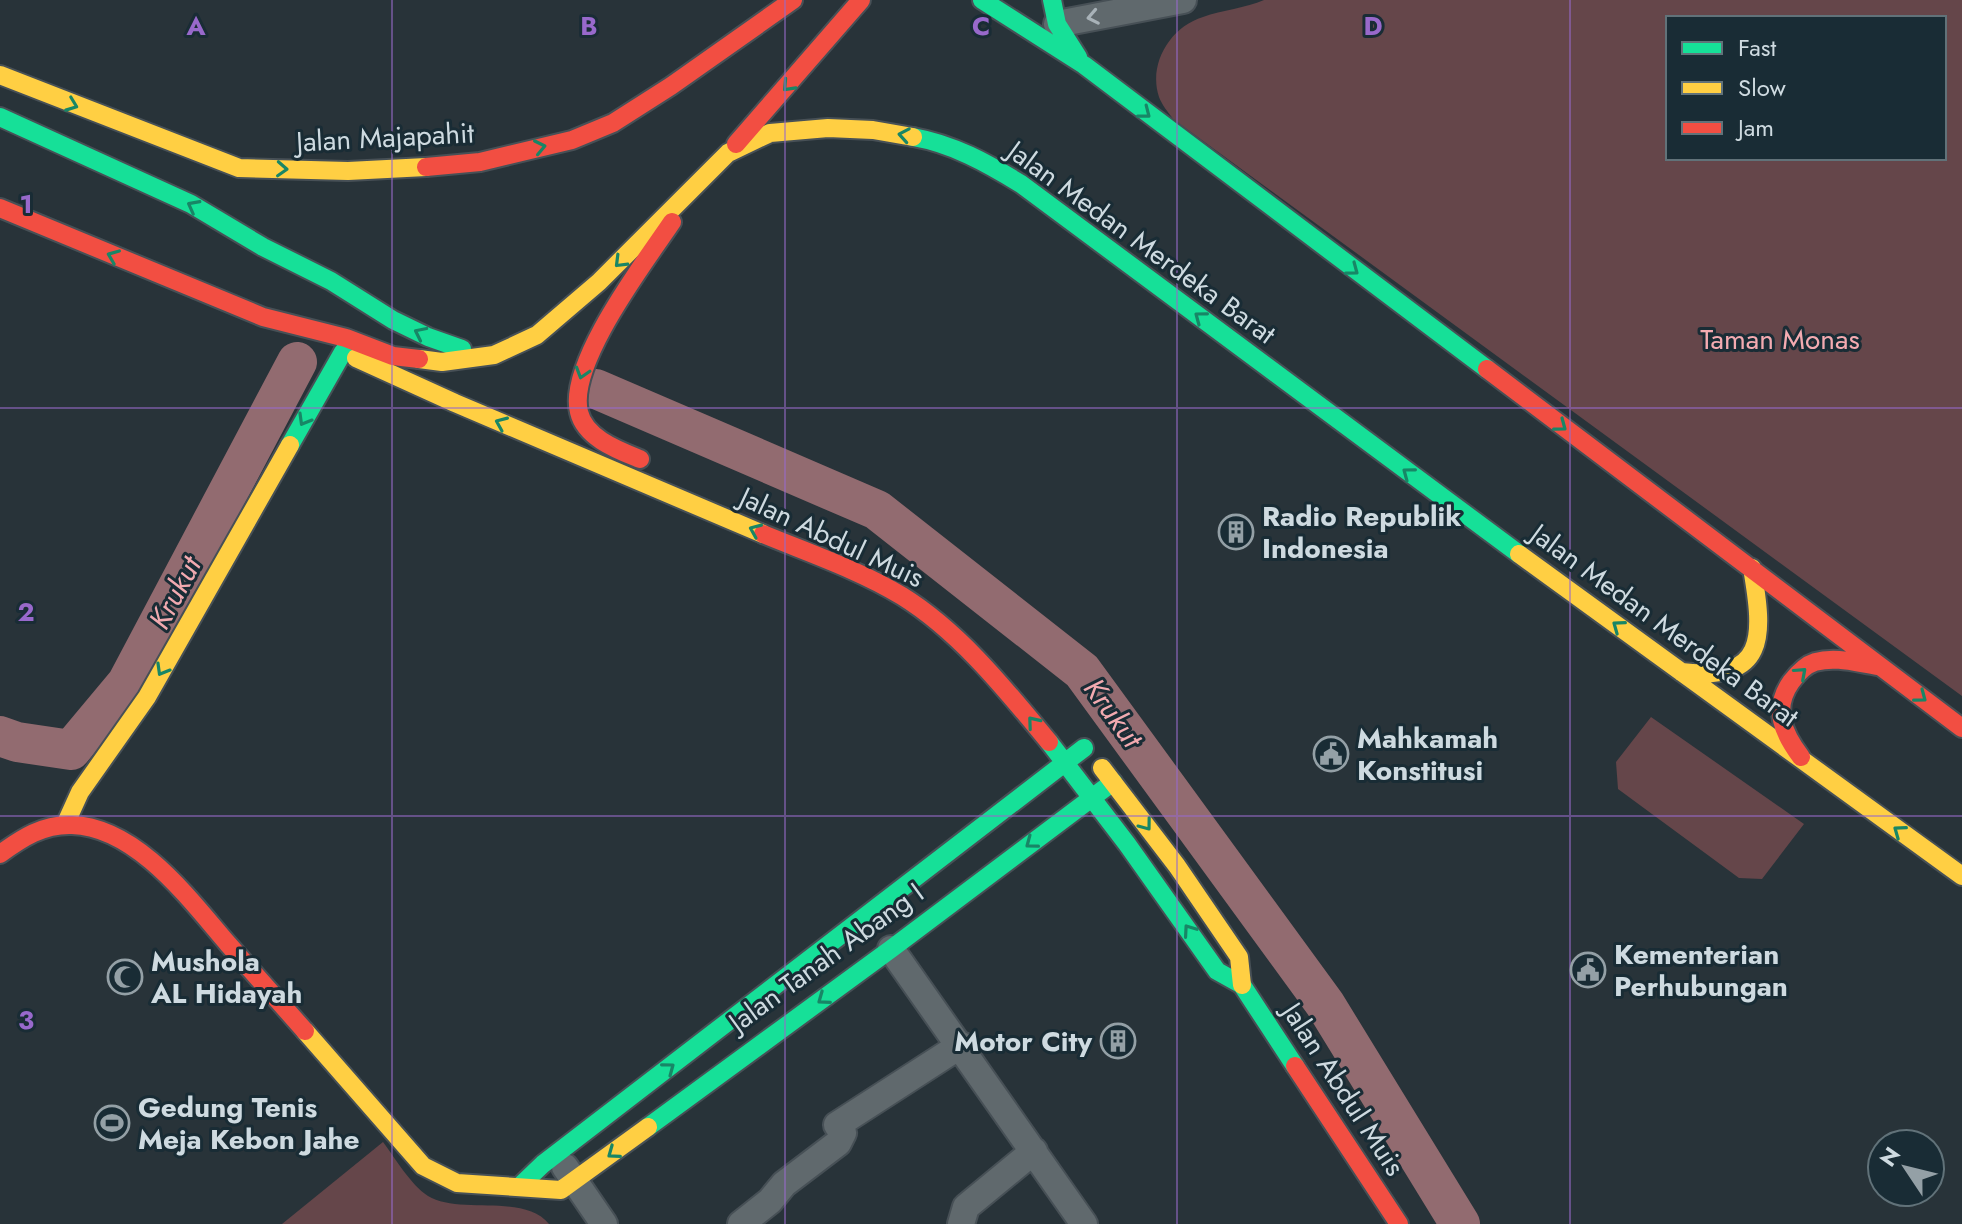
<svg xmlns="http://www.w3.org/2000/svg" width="1962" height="1224" font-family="Jost,sans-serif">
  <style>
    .green { fill: #65464a; fill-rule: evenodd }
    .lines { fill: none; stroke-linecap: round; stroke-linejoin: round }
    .river { stroke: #926b70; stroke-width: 40 }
    .street-casing { stroke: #475056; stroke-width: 30 }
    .fast-casing { stroke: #475056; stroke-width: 22 }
    .slow-casing { stroke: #475056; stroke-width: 22 }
    .jam-casing { stroke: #475056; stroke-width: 22 }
    .street { stroke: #60696d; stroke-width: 26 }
    .fast { stroke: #16e098; stroke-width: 18 }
    .slow { stroke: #ffcf43; stroke-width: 18 }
    .jam { stroke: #f24e42; stroke-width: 18 }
    .oneway { stroke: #a8b2b8 }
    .oneway2 { stroke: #188666 }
    .grid { fill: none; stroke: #9869cb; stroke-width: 2; stroke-opacity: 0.55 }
    .labels { text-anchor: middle; stroke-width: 6; stroke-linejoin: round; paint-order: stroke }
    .street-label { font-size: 28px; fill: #cedae0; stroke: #192c35 }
    .park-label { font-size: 28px; fill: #f4abb1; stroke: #192c35 }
    .poi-label { font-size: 28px; font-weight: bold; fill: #cedae0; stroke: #192c35; text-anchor: start }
    .water-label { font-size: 30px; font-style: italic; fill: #f2aab0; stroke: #192c35 }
    .grid-label { font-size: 26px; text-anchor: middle; font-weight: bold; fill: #9869cb; stroke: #192c35; stroke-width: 6; stroke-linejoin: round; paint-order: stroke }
  </style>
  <rect width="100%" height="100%" fill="#283339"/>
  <path class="green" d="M1264 0H1962V696L1173 119C1168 112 1162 105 1159 97 1148 64 1170 27 1203 17 1222 10 1246 8 1264 0ZM1668 18H1944V158H1668Z
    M1651 717 1804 824 1762 879 1739 878 1618 789 1616 762Z
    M383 1142C396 1159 410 1184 428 1196 458 1215 524 1193 549 1224H282Z"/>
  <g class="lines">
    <path class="river" d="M596 389 877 510 1082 671 1325 1004 1460 1224
      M0 736 17 742 71 750 127 683 297 362"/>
    <g class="street-casing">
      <path id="street" d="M1057 24 1183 0
        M891 949 1084 1224
        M565 1167 604 1224
        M741 1224 770 1201 784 1184 838 1143 843 1133 837 1125 961 1045
        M961 1224 966 1207 1034 1151"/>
    </g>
    <g class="fast-casing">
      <path id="fast" d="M982 0 1084 65 1487 369
        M1052 0 1057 24 1078 57
        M0 117 191 204 263 247 331 281 393 320 428 337 462 349
        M913 137C953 144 987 163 1021 184L1519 554
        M290 445 343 352
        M1049 742 1127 844 1217 971 1242 985 1295 1066
        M648 1127 891 949 1113 782
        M520 1186 543 1164 1084 748"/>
    </g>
    <g class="slow-casing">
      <path id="slow" d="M0 75 239 168 348 171 426 167
        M356 358 455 403 763 534
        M419 359 442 362 494 355 537 335 599 282 728 153 770 133 828 128 873 130 913 137
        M1519 554 1962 876
        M1681 672C1767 682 1764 637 1752 568
        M1102 768 1177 866 1239 957 1242 985
        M65 825 80 792 147 697 290 445
        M305 1031 423 1166 457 1183 561 1190 648 1127"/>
    </g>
    <g class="jam-casing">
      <path id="jam" d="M736 144 861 0
        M426 167 480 162 572 140 613 123 671 86 793 0
        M0 208 263 317 346 338 393 356 419 359
        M1487 369 1962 728
        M640 459C618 450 585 438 579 412 567 364 645 262 672 222
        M763 534C809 553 859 570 902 596 960 632 1006 690 1049 742
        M1801 757C1783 733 1772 709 1791 682 1797 674 1805 665 1815 662 1836 656 1857 663 1878 666
        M0 854C22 838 43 824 72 825 137 827 190 900 228 944 254 973 279 1002 305 1031
        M1295 1066 1399 1224"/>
    </g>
    <use href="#street" class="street"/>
    <use href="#fast" class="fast"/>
    <use href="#slow" class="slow"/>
    <use href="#jam" class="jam"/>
  </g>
  <defs><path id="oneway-chevron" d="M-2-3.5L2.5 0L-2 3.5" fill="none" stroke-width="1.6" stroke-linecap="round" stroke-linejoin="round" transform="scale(2)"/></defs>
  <use class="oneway" href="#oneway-chevron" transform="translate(1093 17) rotate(169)"/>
  <g class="oneway2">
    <use href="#oneway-chevron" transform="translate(788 86) rotate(133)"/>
    <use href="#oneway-chevron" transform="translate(72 105) rotate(21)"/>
    <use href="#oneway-chevron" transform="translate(1145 113) rotate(38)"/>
    <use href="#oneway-chevron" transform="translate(904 135) rotate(-170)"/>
    <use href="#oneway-chevron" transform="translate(540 147) rotate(-12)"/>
    <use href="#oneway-chevron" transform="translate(282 169) rotate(3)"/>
    <use href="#oneway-chevron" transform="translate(193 206) rotate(-152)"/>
    <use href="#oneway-chevron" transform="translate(113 256) rotate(-158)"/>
    <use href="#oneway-chevron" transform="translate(620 262) rotate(135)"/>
    <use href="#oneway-chevron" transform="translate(1353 270) rotate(37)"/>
    <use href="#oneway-chevron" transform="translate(1200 317) rotate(-143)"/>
    <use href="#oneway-chevron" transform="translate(420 333) rotate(-154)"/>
    <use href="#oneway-chevron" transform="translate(582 373) rotate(107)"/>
    <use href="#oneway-chevron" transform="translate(304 420) rotate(120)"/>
    <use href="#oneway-chevron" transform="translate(501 423) rotate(-157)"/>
    <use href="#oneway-chevron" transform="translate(1561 426) rotate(37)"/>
    <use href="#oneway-chevron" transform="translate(1408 473) rotate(-143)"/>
    <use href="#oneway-chevron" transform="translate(755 530) rotate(-157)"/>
    <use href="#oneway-chevron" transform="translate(1618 626) rotate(-144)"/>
    <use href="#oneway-chevron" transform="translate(162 670) rotate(120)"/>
    <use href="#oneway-chevron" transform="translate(1801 673) rotate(-42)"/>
    <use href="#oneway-chevron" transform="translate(1921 697) rotate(37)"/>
    <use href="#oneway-chevron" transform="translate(1033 722) rotate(-130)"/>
    <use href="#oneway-chevron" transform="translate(1146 825) rotate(53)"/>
    <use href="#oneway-chevron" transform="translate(1899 831) rotate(-144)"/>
    <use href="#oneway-chevron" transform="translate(1031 843) rotate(143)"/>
    <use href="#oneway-chevron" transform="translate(1189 930) rotate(-125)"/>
    <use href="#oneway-chevron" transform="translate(823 999) rotate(144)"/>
    <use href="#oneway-chevron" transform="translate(669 1068) rotate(-37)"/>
    <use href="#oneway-chevron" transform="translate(613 1153) rotate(144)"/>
  </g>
  <path class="grid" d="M392 0V1224M785 0V1224M1177 0V1224M1570 0V1224M0 408H1962M0 816H1962"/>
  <defs>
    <g id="building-ring" transform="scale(1.8)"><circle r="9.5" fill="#192c35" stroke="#94a0a6" stroke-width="1.5"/><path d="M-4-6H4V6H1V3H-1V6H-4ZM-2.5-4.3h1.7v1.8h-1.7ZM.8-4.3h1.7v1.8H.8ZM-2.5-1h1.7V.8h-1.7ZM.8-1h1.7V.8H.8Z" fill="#94a0a6"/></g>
    <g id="civic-ring" transform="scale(1.8)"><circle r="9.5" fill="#192c35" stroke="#94a0a6" stroke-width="1.5"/><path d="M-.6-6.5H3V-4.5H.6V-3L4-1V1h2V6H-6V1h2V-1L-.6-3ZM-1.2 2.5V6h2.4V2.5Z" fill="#94a0a6"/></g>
    <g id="mosque-ring" transform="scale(1.8)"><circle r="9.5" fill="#192c35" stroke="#94a0a6" stroke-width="1.5"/><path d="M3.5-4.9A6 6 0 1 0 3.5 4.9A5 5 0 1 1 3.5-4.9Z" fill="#94a0a6"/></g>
    <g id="stadium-ring" transform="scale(1.8)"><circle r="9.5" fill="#192c35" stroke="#94a0a6" stroke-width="1.5"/><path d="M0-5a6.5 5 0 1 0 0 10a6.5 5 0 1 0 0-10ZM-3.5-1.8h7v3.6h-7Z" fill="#94a0a6"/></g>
  </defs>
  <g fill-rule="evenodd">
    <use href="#building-ring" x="1236" y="532"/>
    <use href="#civic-ring" x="1331" y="754"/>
    <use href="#civic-ring" x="1588" y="970"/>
    <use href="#mosque-ring" x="125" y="977"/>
    <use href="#building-ring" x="1118" y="1041"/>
    <use href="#stadium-ring" x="112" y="1123"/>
  </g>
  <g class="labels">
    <g class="street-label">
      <text transform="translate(385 137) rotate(-3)" y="10">Jalan Majapahit</text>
      <text transform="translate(1142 242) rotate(36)" y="10">Jalan Medan Merdeka Barat</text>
      <text transform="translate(832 537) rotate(25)" y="10">Jalan Abdul Muis</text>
      <text transform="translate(1665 625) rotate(36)" y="10">Jalan Medan Merdeka Barat</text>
      <text transform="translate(826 957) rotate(-36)" y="10">Jalan Tanah Abang I</text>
      <text transform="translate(1344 1089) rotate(57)" y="10">Jalan Abdul Muis</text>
    </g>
    <g class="park-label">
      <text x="1780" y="349">Taman Monas</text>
    </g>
    <g class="poi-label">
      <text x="1262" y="526">Radio Republik<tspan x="1262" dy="32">Indonesia</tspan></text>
      <text x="1357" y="748">Mahkamah<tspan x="1357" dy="32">Konstitusi</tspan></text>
      <text x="1614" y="964">Kementerian<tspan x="1614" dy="32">Perhubungan</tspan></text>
      <text x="151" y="971">Mushola<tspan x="151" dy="32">AL Hidayah</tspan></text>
      <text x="1092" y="1051" text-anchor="end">Motor City</text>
      <text x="138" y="1117">Gedung Tenis<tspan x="138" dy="32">Meja Kebon Jahe</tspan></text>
    </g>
    <g class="water-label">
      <text transform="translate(175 593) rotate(-62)" y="10">Krukut</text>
      <text transform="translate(1113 713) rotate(54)" y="10">Krukut</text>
    </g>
  </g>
  <g class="grid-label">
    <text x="196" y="35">A</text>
    <text x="589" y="35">B</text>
    <text x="981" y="35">C</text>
    <text x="1373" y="35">D</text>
    <text x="26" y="213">1</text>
    <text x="26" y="621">2</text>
    <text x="26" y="1029">3</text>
  </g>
  <rect x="1666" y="16" width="280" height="144" fill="#192c35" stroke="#617279" stroke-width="2"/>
  <rect x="1682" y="42" width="40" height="12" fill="#16e098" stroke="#617279" stroke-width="2"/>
  <text x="1738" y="56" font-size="24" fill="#cedae0">Fast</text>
  <rect x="1682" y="82" width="40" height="12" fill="#ffcf43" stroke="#617279" stroke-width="2"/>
  <text x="1738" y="96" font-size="24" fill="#cedae0">Slow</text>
  <rect x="1682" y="122" width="40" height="12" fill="#f24e42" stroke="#617279" stroke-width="2"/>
  <text x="1738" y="136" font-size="24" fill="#cedae0">Jam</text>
  <g transform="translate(1906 1168) rotate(305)"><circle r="38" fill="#192c35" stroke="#617279" stroke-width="2"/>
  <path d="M0-6L14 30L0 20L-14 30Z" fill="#94a0a6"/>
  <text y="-12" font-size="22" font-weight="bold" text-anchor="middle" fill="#cedae0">N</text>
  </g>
</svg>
